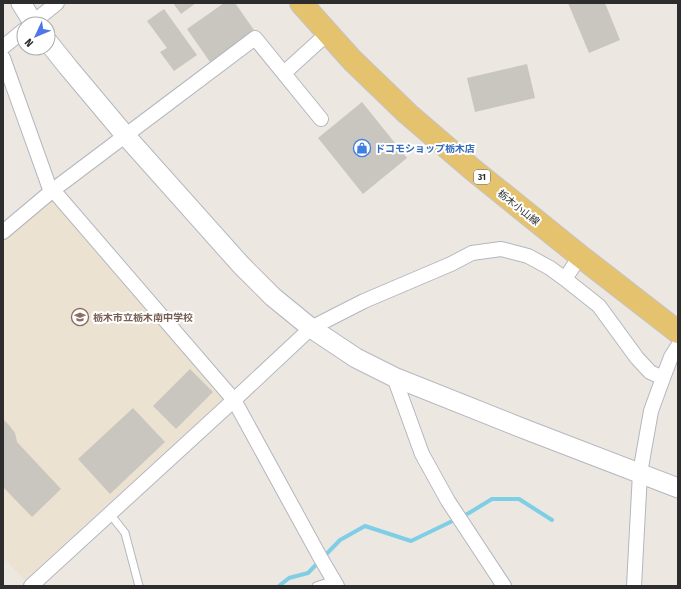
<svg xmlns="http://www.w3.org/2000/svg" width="681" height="589" font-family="'Fira Sans Condensed','Noto Sans JP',sans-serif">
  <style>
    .education { fill: #ece2d2 }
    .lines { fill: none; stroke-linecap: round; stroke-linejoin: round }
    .stream { stroke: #7ecfe5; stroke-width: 4 }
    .building { fill: #c9c5bf }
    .lane-casing { stroke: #b4b7bf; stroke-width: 9 }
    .street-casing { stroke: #b4b7bf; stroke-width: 16 }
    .secondary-casing { stroke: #b4b7bf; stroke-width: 21 }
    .primary-casing { stroke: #c4c4c4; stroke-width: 24 }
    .lane { stroke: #fff; stroke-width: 7 }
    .street { stroke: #fff; stroke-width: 14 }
    .secondary { stroke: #fff; stroke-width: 19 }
    .primary { stroke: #e5c26d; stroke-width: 22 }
    .labels { text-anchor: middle; stroke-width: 4; stroke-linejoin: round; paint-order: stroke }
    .shield { fill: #fff; stroke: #6c6c6c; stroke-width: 1 }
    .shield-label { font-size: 9px; font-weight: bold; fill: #2d2d2d }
    .shop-label { font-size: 10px; font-weight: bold; fill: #366cbe; stroke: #fff; text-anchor: start }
    .street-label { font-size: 10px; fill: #2d2d2d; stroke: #fff }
    .education-label { font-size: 10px; font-weight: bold; fill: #785e54; stroke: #fff; text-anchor: start }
  </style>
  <rect width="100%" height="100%" fill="#ede7e1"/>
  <path class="education" d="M52 199 226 396 25 580 3 557V239Z"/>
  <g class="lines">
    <path class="stream" d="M279 586 289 578 308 573 340 540 365 526 411 541 469 513 492 499H519L552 520"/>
  </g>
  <path class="building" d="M173 3H196L181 14Z
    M224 3H235L254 30 210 62 187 29Z
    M568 3H605L620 40 589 53Z
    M164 9 197 55 174 71 160 52 167 48 147 21Z
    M527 64 535 98 475 112 467 78Z
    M362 102 407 158 363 194 318 138Z
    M190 369 213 392 176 429 153 406Z
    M133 408 165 442 110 494 78 459Z
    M3 419 9 425 15 433 17 442 61 489 32 517 3 487Z"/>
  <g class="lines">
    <g class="lane-casing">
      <path id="lane" d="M110 514 125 533 139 586
        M316 586 334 580"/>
    </g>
    <g class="street-casing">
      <path id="street" d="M31 24 57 3
        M3 47 24 30
        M3 58 51 192
        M284 73 328 33
        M53 190 234 400 320 557 337 586
        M3 232 53 190 255 38 321 119
        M565 279 580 256
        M394 377 422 454 448 501 504 586
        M31 586 234 400 311 328 364 301 451 264 472 253 501 249 528 256 550 268 565 279 599 306 637 358 650 372 663 378
        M634 586 640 473 651 411 663 378 671 357 678 346"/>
    </g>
    <g class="secondary-casing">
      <path id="secondary" d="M21 3 34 24
        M48 42 68 67 125 135 241 265 273 297 311 328 356 358 394 377 527 430 678 488"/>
    </g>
    <g class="primary-casing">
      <path id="primary" d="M301 3 352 60 408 114 472 169 580 256 678 332"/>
    </g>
    <use href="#lane" class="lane"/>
    <use href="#street" class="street"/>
    <use href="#secondary" class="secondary"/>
    <use href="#primary" class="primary"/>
  </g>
  <defs>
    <g id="shop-ring" transform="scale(0.9)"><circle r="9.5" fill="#fff" stroke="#3f7fe0" stroke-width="1.5"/><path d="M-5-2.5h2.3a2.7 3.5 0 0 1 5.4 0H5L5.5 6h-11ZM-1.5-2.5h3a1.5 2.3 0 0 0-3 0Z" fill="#3f7fe0"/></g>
    <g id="school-ring" transform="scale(0.9)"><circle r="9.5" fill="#fff" stroke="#8d6e63" stroke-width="1.5"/><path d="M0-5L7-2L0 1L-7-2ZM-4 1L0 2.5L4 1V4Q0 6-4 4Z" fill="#8d6e63"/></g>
  </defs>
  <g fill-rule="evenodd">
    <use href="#shop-ring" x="362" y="148"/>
    <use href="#school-ring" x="80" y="317"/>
  </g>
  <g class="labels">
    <rect class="shield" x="474" y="170" width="16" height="14" rx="3"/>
    <g class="shield-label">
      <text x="482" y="180">31</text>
    </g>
    <g class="shop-label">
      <text x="375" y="152">ドコモショップ栃木店</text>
    </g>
    <g class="street-label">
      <text transform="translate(519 207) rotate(39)" y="4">栃木小山線</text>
    </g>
    <g class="education-label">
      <text x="93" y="321">栃木市立栃木南中学校</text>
    </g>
  </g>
  <rect width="681" height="589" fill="none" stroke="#2d2d2d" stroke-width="8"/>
  <g transform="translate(36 36) rotate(226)"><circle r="19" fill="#ffffff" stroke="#ababab"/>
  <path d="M0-3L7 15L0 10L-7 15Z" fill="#5076ea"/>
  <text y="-6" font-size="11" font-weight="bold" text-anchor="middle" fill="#2d2d2d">N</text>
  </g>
</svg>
